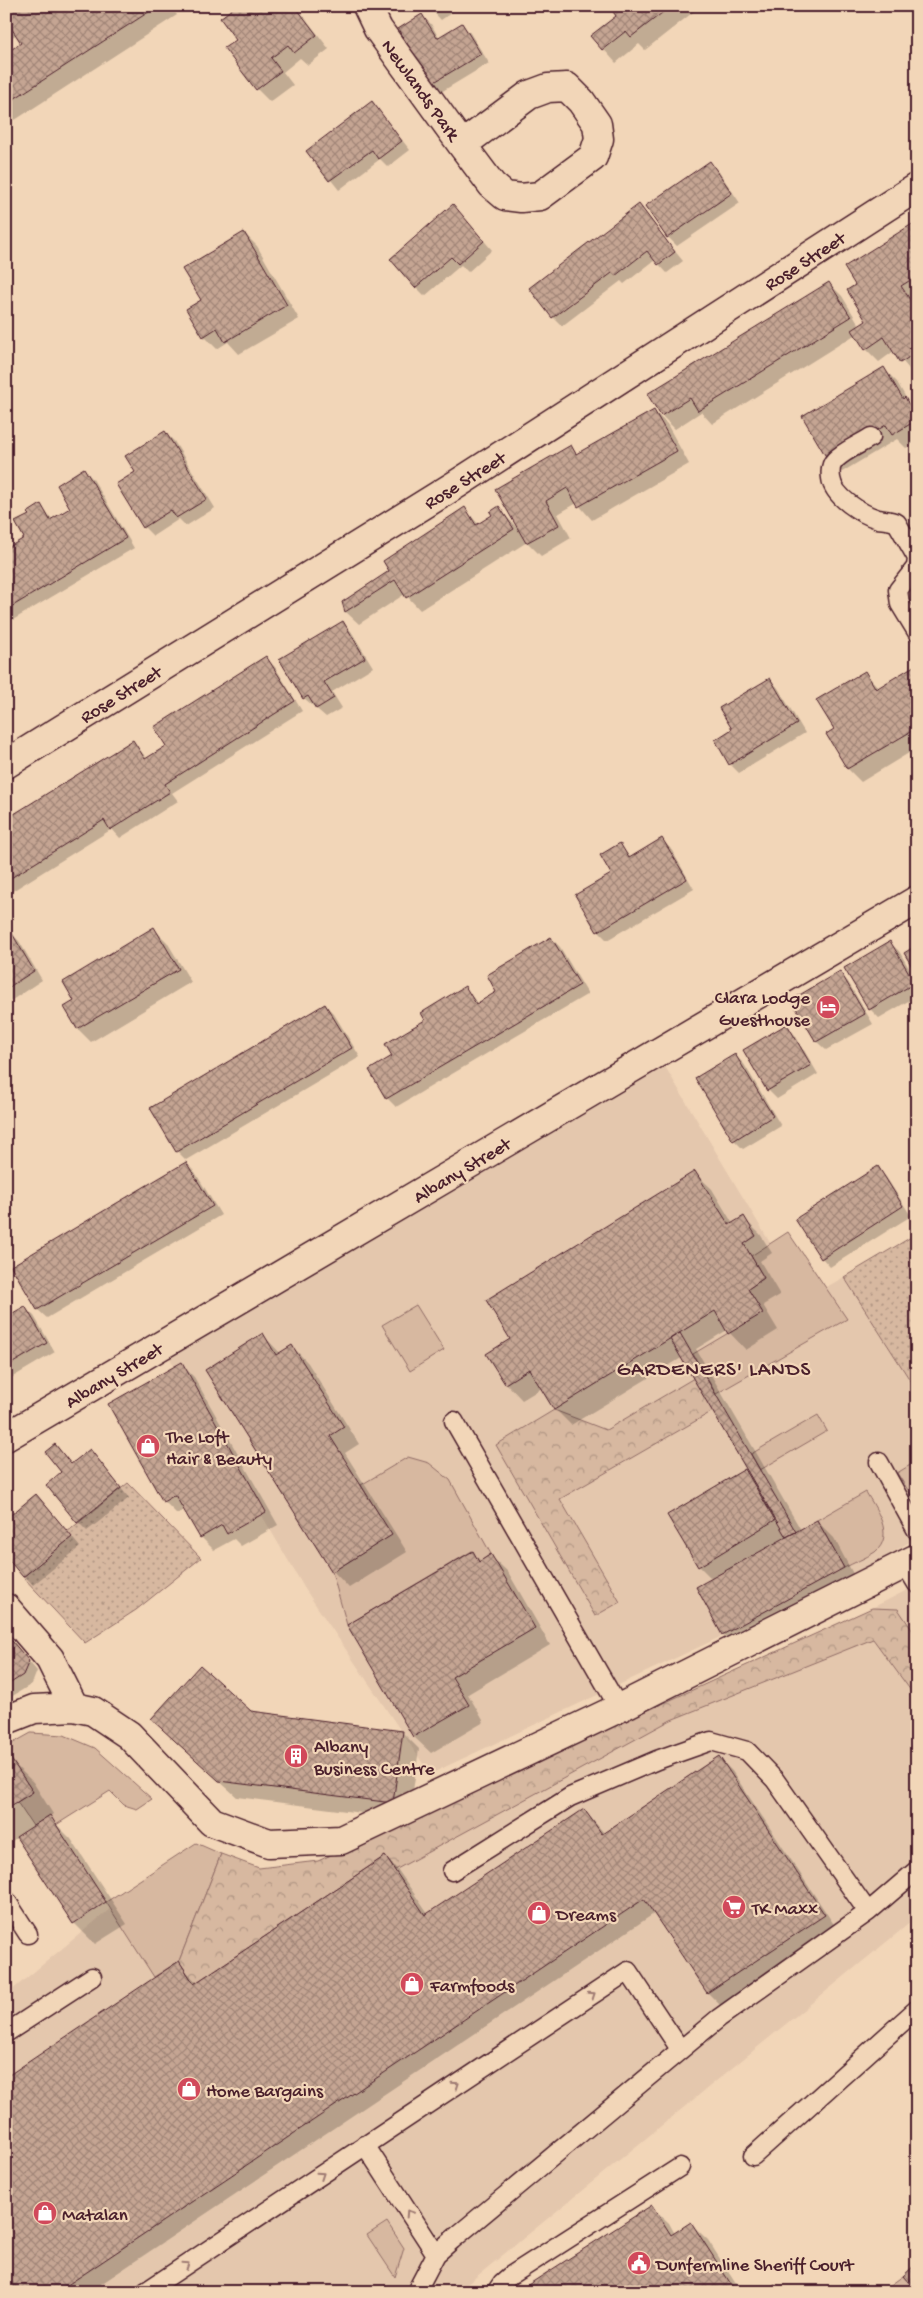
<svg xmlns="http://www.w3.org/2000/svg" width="923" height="2298" font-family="'Gochi Hand',sans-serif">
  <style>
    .built { fill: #e4c7ad }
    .green { fill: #d7b8a0; stroke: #906c66 }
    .forest { fill: url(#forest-crowns); stroke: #906c66 }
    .garden { fill: url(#garden-dots); stroke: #906c66 }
    .shadow { fill: #0003 }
    .building { fill: url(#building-cross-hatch); stroke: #4a1f2b }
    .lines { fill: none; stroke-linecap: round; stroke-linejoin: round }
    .lane-casing { stroke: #4a1f2b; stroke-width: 21 }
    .street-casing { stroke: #4a1f2b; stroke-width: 31 }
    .lane { stroke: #f2d6b8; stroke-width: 18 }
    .street { stroke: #f2d6b8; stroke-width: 28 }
    .oneway { stroke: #9e7a72 }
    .labels { text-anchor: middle; stroke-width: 4.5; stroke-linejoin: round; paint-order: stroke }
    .street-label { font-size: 19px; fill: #4a1f2b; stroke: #f2d6b8 }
    .poi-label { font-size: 19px; fill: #4a1f2b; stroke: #f2d6b8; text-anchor: start }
    .quarter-label { font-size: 21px; letter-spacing: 1px; fill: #4a1f2b; stroke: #f2d6b8 }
  </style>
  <defs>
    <pattern id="forest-crowns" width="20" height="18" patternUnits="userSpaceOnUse" patternTransform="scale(1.25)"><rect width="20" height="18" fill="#d7b8a0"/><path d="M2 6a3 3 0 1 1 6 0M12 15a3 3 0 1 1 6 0" fill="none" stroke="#b09583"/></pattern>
    <pattern id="garden-dots" width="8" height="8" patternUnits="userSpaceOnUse" patternTransform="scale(1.25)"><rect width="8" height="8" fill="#d7b8a0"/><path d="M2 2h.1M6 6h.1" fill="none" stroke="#b09583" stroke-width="1.8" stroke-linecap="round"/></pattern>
    <pattern id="building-cross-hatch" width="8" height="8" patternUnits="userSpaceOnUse" patternTransform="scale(1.25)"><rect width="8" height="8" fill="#c5a593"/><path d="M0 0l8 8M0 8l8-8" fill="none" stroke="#a28678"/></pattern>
  </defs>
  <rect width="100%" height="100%" fill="#f2d6b8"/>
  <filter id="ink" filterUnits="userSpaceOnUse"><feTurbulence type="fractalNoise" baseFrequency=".02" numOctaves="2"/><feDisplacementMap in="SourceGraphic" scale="10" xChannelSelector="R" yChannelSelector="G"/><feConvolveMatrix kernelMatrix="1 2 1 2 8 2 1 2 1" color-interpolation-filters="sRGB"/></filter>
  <g filter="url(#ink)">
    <path class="built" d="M657 1053 804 1300 844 1277 917 1391V1537L873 1565 430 1774 305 1589 162 1345Z
      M917 1585V1917L460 2290 457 2292H6V1995L110 1909 148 1915 318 1861 872 1608Z"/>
    <path class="green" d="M788 1232 847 1319 716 1394 693 1354 762 1313 748 1289 764 1278 751 1256Z
      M416 1305 444 1350 410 1371 382 1325Z
      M818 1415 827 1431 760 1470 751 1454Z
      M408 1457 429 1463 450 1480 491 1554 479 1562 472 1551 347 1625 332 1572 391 1535 361 1485Z
      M917 1461V1504L897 1473Z
      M866 1492C875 1508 896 1535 875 1552 866 1558 853 1563 844 1568L817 1520Z
      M31 1733 64 1735 95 1748 152 1799 137 1809 124 1805 110 1791 56 1825 49 1816 33 1826 17 1802 33 1792 11 1760 6 1763V1747Z
      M196 1843 221 1854 179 1961 154 1977 106 1902Z
      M387 2222 404 2248 395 2277 367 2235Z
      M903 2276 917 2292H881Z"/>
    <path class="forest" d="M694 1378 713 1411 560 1499 620 1602 595 1616 496 1445 554 1410 606 1430Z
      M872 1608 898 1609 917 1637V1699L873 1639 671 1720 395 1870 385 1856 194 1984 179 1961 221 1854 259 1868 318 1861Z"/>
    <path class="garden" d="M913 1236 917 1243V1391L844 1277Z
      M128 1483 201 1558 136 1610 85 1643 23 1577 71 1537 67 1532Z"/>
    <path class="shadow" d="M6 6H171L177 15 15 120 6 110V54L23 43 17 34 6 41Z
      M238 6H296L329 49 308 65 300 58 283 72 293 85 270 102 257 89 226 48 238 40Z
      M428 6H461L441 20Z
      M611 6H701L645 50 639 44 616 63 592 36 618 16Z
      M422 16 431 24 439 38 462 24 470 33 489 63 441 92 432 83Z
      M372 103 410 150 388 167 380 159 339 190 308 151Z
      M710 163 719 172 740 203 677 246 668 237Z
      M638 206 683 261 667 273 655 260 624 284 621 281 562 326 553 317Z
      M462 215 492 250 468 272 461 265 425 296 416 287Z
      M917 222V297L913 299 917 304V373L914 375 894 351 879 362 866 349 856 334 712 424 701 412 675 429 662 416 649 394 829 283 842 296 860 326 868 321 857 285Z
      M244 233 257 246 299 319 239 354 228 342 217 349 204 336 202 300Z
      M884 369 897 382 910 405 917 411V441L906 448 897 439 842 472 829 459Z
      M654 411 667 424 689 464 592 520 577 503 558 514 571 538 541 556 527 542 420 610 405 594 359 624 346 612 343 603 391 572 465 509 479 525 494 515 499 508 516 527 518 525 571 447 578 455Z
      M165 433 174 441 215 508 186 526 179 519 153 536 144 527 137 472Z
      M84 470 93 479 134 548 6 624V550L26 539 30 515 41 506 53 520 72 509Z
      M342 622 351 631 373 667 332 692 342 708 326 717 304 698 281 659Z
      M266 658 275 667 302 711 172 793 178 801 120 838 112 829 6 895V821L133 741 147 759 168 747Z
      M917 666V748L861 782 848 769 836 730 864 672 879 688Z
      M770 679 778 688 805 733 739 773 730 764 734 730Z
      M662 840 671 849 694 889 607 940 598 931 577 895 612 874 620 845 631 858Z
      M154 929 167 942 191 982 91 1042 78 1029 66 1008 76 1002Z
      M10 932 19 941 42 980 6 1004V934Z
      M551 938 560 947 588 994 396 1107 387 1098 394 1056 426 1021 465 988 478 1004 498 992Z
      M890 943 899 951 917 982V996L879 1018 870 1009Z
      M840 973 848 982 873 1024 826 1050 817 1042 793 1000Z
      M325 1005 334 1014 360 1057 186 1160 177 1151Z
      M786 1026 795 1035 818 1074 777 1099 768 1090Z
      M735 1055 744 1064 781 1126 743 1149 734 1140Z
      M186 1163 195 1172 221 1215 47 1318 38 1310 13 1267Z
      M877 1168 886 1177 911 1216 830 1267 822 1258Z
      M695 1173 712 1189 733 1224 743 1218 760 1234 772 1253 760 1261 780 1295 763 1305 778 1330 746 1350 727 1330 696 1349 801 1530 817 1521 834 1538 859 1585 740 1651 723 1634 712 1579 699 1566 745 1471 752 1477 683 1357 571 1425 555 1409 542 1388 522 1400 506 1383 512 1340Z
      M25 1308 34 1316 55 1352 6 1381V1318Z
      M263 1335 281 1354 292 1346 308 1363 359 1444 345 1453 407 1552 349 1588 333 1571Z
      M181 1364 194 1377 278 1525 241 1546 234 1539 214 1550 201 1537 185 1509 177 1514 164 1501Z
      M55 1446 72 1465 90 1450 129 1498 87 1531 78 1522Z
      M45 1505 80 1547 33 1585 6 1555Z
      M472 1553 482 1562 491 1556 508 1572 550 1645 468 1694 484 1722 431 1753 414 1737 349 1626Z
      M6 1635 37 1671 32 1684 6 1700Z
      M250 1712 402 1732 419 1749 409 1819 237 1797 169 1736Z
      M719 1758 732 1771 837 1929 721 2006 708 1993 655 1913 89 2292H6L179 1963 197 1983 385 1857 398 1870 428 1914 584 1810 605 1834Z
      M11 1761 33 1782 53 1814 49 1817 71 1839 127 1924 95 1944 74 1923 18 1837 6 1845V1764Z
      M652 2207 669 2223 675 2234 691 2224 708 2240 741 2292H519Z"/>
    <path class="building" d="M6 6H158L6 104V53L21 43 6 20Z
      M236 6H295L317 35 294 53 288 45 271 58 281 71 256 90 224 48 236 40 220 18Z
      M609 6H671L631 37 626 31 602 50 590 36 616 16Z
      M422 14 437 38 462 23 481 54 431 84 398 29Z
      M372 101 402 141 378 159 372 150 329 181 306 151Z
      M710 161 732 193 667 238 645 206Z
      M453 204 484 241 458 264 451 257 415 288 390 259Z
      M639 204 675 252 658 265 647 251 615 276 612 273 552 318 529 288Z
      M917 221V276L901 286 917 310V352L900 363 884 337 865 350 852 330 866 321 847 290 855 285 844 267Z
      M244 232 287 305 225 342 217 328 203 337 186 309 201 300 182 269Z
      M829 282 851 317 698 411 690 398 661 416 647 394Z
      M884 367 903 399 905 397 917 420 892 435 886 425 828 460 802 416Z
      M654 410 677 451 578 507 567 488 546 501 559 525 526 543 495 489 571 445 576 454Z
      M165 431 207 499 176 518 171 510 143 528 116 484 135 472 125 456Z
      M84 468 126 538 6 610V549L24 538 15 522 29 515 27 513 41 504 50 520 70 508 57 485Z
      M499 506 514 529 406 598 395 580 345 612 342 602 389 571 383 561 465 507 476 525 492 515 490 512Z
      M343 621 365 658 324 682 334 698 316 709 308 696 303 699 279 659Z
      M266 656 295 701 165 784 170 792 110 830 104 820 6 881V819L133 740 145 759 166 746 154 727Z
      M917 664V728L847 769 826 734 834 729 816 700 865 671 876 689Z
      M770 678 797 724 729 765 715 740 732 729 719 708Z
      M662 838 687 879 597 932 575 895 611 874 600 855 620 843 629 858Z
      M154 927 179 969 77 1029 64 1007 74 1001 63 982Z
      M10 930 34 971 12 985 6 991V933Z
      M551 937 580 985 386 1099 369 1070 392 1056 385 1044 425 1020 421 1013 465 986 476 1004 496 992 487 975Z
      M890 941 915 983 869 1010 844 968Z
      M917 945V975L904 953Z
      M840 971 865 1014 816 1042 791 1000Z
      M325 1004 352 1048 176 1152 150 1108Z
      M787 1024 811 1065 767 1091 743 1050Z
      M735 1054 773 1116 733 1141 695 1078Z
      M186 1162 213 1206 37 1310 11 1266Z
      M878 1166 903 1206 821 1259 795 1219Z
      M695 1171 729 1225 744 1216 756 1236 744 1244 764 1278 748 1289 763 1313 728 1334 715 1311 554 1410 529 1369 505 1384 486 1354 510 1339 486 1300Z
      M25 1306 47 1343 6 1367V1317Z
      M263 1333 276 1355 292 1345 344 1427 330 1436 392 1535 332 1572 205 1370Z
      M680 1333 796 1532 786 1537 670 1339Z
      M182 1362 266 1512 227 1534 222 1525 200 1538 175 1495 163 1502 108 1404Z
      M55 1444 71 1464 90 1449 121 1488 77 1523 46 1485 61 1472 45 1452Z
      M745 1469 775 1520 698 1567 667 1515Z
      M36 1494 72 1537 23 1577 6 1557V1519Z
      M817 1520 844 1568 722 1635 696 1587Z
      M473 1551 479 1562 491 1554 535 1628 452 1677 469 1705 413 1737 347 1625Z
      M6 1634 29 1661 23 1675 6 1686Z
      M200 1665 251 1711 403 1731 393 1803 219 1781 151 1719Z
      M719 1756 825 1915 707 1993 644 1899 57 2292H6V2077L179 1961 194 1984 385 1856 425 1915 584 1809 602 1834Z
      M11 1759 33 1792 6 1809V1763Z
      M50 1815 106 1902 73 1924 16 1837Z
      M652 2205 671 2235 691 2222 736 2292H517Z
      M917 2263V2292L903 2276Z
      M775 2284 780 2292H763Z"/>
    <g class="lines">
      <g class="lane-casing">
        <path id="lane" d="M871 437C859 445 845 450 835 460 830 465 830 471 831 478 833 497 862 514 878 519 885 520 891 520 897 523L917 558 916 567 898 590 900 604 917 632
          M454 1421 619 1708
          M879 1462 917 1531
          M905 1564 917 1584
          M452 1871 570 1797 657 1760 711 1741 747 1751 775 1780 868 1912
          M6 1900 28 1934
          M6 2033 92 1977
          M365 2145 436 2254
          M753 2156 917 2009
          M145 2292 628 1971 680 2049
          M416 2292 436 2254 452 2240 719 2018 868 1912 917 1870
          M496 2292 502 2283 510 2276 680 2167"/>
      </g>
      <g class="street-casing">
        <path id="street" d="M367 6 378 29 462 145 492 185 505 196 521 198 540 196 593 157 599 139 597 124 581 101 567 87 548 88 529 95 462 145
          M6 764 457 484 917 187
          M6 1437 917 900
          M6 1608 50 1659 74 1707
          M6 1720 34 1709 74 1707 93 1711 129 1735 212 1822 269 1843 341 1840 619 1708 917 1558"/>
      </g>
      <use href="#lane" class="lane"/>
      <use href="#street" class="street"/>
    </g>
    <defs><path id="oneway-chevron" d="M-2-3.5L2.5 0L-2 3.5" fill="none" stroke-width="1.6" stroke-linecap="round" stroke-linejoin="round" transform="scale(1.25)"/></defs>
    <g class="oneway">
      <use href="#oneway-chevron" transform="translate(592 1995) rotate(-34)"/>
      <use href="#oneway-chevron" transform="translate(456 2085) rotate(-34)"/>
      <use href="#oneway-chevron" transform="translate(321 2175) rotate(-34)"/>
      <use href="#oneway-chevron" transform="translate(409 2213) rotate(-123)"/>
      <use href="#oneway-chevron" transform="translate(186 2265) rotate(-34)"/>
    </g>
  </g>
  <defs>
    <g id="hotel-disc" transform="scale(1.25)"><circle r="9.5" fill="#d1495b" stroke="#f2d6b8"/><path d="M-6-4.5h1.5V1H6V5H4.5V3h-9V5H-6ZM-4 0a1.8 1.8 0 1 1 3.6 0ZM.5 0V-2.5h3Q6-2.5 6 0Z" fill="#fff"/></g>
    <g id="shop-disc" transform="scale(1.25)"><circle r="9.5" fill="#d1495b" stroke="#f2d6b8"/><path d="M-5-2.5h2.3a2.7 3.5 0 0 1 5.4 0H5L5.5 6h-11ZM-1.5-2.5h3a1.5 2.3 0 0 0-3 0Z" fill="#fff"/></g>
    <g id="building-disc" transform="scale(1.25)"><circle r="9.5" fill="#d1495b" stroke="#f2d6b8"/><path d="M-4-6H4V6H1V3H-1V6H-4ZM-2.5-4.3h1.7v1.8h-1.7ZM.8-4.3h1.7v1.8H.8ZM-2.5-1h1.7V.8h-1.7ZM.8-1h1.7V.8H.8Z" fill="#fff"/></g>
    <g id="supermarket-disc" transform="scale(1.25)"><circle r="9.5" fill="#d1495b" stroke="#f2d6b8"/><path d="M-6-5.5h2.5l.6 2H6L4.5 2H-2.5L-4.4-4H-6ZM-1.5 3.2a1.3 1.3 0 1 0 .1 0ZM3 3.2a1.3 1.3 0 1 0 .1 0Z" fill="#fff"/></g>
    <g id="civic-disc" transform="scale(1.25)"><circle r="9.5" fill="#d1495b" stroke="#f2d6b8"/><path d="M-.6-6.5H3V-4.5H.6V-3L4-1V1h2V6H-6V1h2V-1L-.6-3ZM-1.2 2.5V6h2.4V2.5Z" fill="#fff"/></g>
  </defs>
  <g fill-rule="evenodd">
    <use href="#hotel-disc" x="828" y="1007"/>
    <use href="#shop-disc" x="148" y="1446"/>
    <use href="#building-disc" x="296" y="1756"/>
    <use href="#supermarket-disc" x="734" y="1907"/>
    <use href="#shop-disc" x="539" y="1913"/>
    <use href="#shop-disc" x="412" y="1984"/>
    <use href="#shop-disc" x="189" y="2089"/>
    <use href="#shop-disc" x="45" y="2213"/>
    <use href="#civic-disc" x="639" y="2263"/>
  </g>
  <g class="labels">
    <g class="street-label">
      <text transform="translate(422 89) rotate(54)" y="7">Newlands Park</text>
      <text transform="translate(804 260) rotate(-33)" y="7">Rose Street</text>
      <text transform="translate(464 479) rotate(-32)" y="7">Rose Street</text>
      <text transform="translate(120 693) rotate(-32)" y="7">Rose Street</text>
      <text transform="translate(461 1169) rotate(-31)" y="7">Albany Street</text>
      <text transform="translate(113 1374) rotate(-31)" y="7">Albany Street</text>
    </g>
    <g class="poi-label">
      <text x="810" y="1003" text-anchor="end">Clara Lodge<tspan x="810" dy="22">Guesthouse</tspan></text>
      <text x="166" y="1442">The Loft<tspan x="166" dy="22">Hair &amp; Beauty</tspan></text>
      <text x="314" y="1752">Albany<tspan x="314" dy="22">Business Centre</tspan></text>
      <text x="752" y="1914">TK Maxx</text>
      <text x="556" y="1920">Dreams</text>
      <text x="430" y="1991">Farmfoods</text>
      <text x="206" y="2096">Home Bargains</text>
      <text x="62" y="2220">Matalan</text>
      <text x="656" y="2270">Dunfermline Sheriff Court</text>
    </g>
    <g class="quarter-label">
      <text x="714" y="1375">GARDENERS' LANDS</text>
    </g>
  </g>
  <rect width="923" height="2298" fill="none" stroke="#f2d6b8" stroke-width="25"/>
  <rect x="12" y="12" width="898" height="2273" fill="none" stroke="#4a1f2b" stroke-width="2" filter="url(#ink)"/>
</svg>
